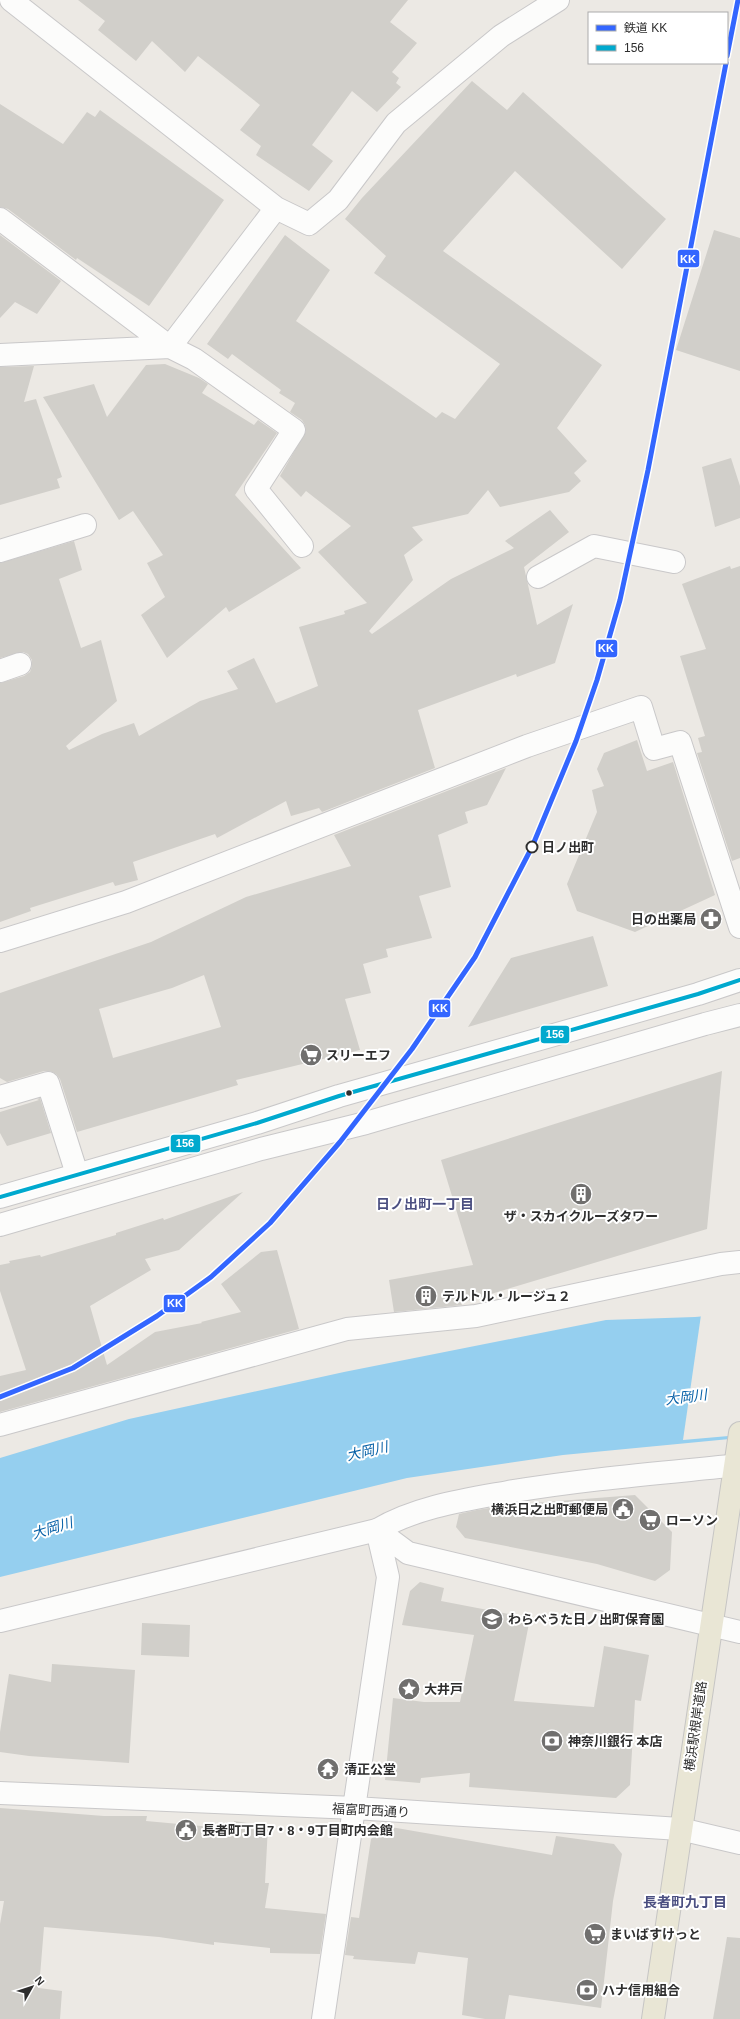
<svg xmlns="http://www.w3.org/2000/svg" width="740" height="2019" font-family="Arial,'Noto Sans JP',sans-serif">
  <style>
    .water { fill: #95cfef }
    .pier { fill: #ece9e4 }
    .building { fill: #d1cfca; fill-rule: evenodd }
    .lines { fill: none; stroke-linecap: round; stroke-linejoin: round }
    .street-casing { stroke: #c9c8c9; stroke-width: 24 }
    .secondary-casing { stroke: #c9c8c9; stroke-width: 24 }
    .primary-casing { stroke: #c6c5c4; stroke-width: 24 }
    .street { stroke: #fcfcfb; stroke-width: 22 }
    .secondary { stroke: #fcfcfb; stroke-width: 22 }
    .primary { stroke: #e9e6d5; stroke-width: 22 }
    .bus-1-casing { stroke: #fff; stroke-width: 7 }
    .bus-1 { stroke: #00a9ce; stroke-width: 4 }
    .rail-1-casing { stroke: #fff; stroke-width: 8 }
    .rail-1 { stroke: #36f; stroke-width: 5 }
    .stop-dot { fill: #fff; stroke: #2e2e2e; stroke-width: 2 }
    .bus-dot { fill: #2e2e2e; stroke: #fff; stroke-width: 1.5 }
    .labels { text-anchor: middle; stroke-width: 4; stroke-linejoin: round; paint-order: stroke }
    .stop-label { font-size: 13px; font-weight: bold; fill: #2e2e2e; stroke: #fff; text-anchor: start }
    .poi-label { font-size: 13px; font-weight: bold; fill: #2e2e2e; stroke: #fff; text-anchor: start }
    .street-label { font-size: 13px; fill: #2e2e2e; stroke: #fff }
    .neighbourhood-label { font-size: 14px; font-weight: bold; fill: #4b4f81; stroke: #fff }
    .water-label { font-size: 14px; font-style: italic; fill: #0861a7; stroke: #fff }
    .line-badge { stroke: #fff; stroke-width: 1.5 }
    .badge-label { font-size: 11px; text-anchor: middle; font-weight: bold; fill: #fff }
  </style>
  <rect width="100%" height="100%" fill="#ece9e4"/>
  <path class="water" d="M740 1313V1438L563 1455 407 1478 0 1577V1458L129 1419 344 1372 606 1320 695 1317Z"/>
  <path class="pier" d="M740 1311V1435L683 1440 701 1315Z"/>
  <path class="building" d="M78 0H408L390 22 417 43 392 72 399 78 396 83 401 87 377 112 352 91 312 145 333 161 309 191 256 155 261 146 240 130 260 105 198 56 185 72 152 41 136 61 98 30 105 21Z
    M472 81 507 110 523 92 666 219 622 269 515 171 443 251 602 365 557 428 587 461 574 473 581 481 569 492 500 507 488 490 468 514 412 527 423 540 404 555 413 580 369 631 372 634 451 579 514 548 505 541 550 510 569 532 524 567 537 625 573 604 555 663 517 677 516 674 418 710 435 768 322 812 319 808 291 816 286 801 217 838 215 834 133 862 138 880 115 886 113 882 30 908 31 911 0 922V683L24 676 30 672 32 666V660L28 654 23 652 0 658V563L74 541 82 570 59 579 81 648 101 640 117 701 66 746 69 750 102 734 134 723 139 736 200 701 238 689 227 671 254 658 276 703 318 686 299 627 345 614 344 611 367 603 318 552 351 526 306 491 301 497 280 476 306 431 305 425 302 420 290 412 295 403 279 393 281 390 232 354 228 359 207 344 285 235 330 270 296 321 436 418 442 412 455 419 500 364 374 273 386 256 345 219 362 198Z
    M0 104 63 144 87 112 95 117 100 110 224 200 149 306 77 258 76 260 8 209 0 207Z
    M714 230 740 238V371L676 350Z
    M0 235 61 281 37 314 15 302 0 318Z
    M165 364 199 378 208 384 202 393 254 425 258 420 277 433 235 495 301 568 229 612 226 607 167 658 141 615 165 597 147 563 163 555 133 511 119 520 43 397 94 384 107 417 146 365Z
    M34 366 24 402 36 399 62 477 57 479 60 488 0 505V367Z
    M731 458 740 486V518L715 527 702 467Z
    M730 566 731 569 740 566V858L732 861 697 753 702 752 698 738 705 736 680 656 706 649 682 584Z
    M637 740 647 771 673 762 715 895 635 932 577 911 567 884 597 812 592 790 604 786 597 769 604 753Z
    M506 768 487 805 465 812 468 823 438 835 451 887 419 896 432 938 386 949 388 957 363 964 371 993 345 999 360 1050 236 1080 238 1085 77 1132 60 1079 56 1074 50 1071H44L7 1082 0 1078V993L151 942 246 897 351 866 334 835ZM204 975 221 1027 113 1058 99 1009 172 988Z
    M593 936 608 986 468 1027 511 958Z
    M722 1071 707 1229 461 1303 462 1305 394 1312 389 1280 473 1265 441 1160Z
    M40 1098 51 1133 7 1146 0 1133V1112L39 1100 37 1099Z
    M243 1192 179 1250 145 1259 151 1270 90 1306 107 1365 155 1332 202 1323 201 1322 241 1312 221 1284 261 1252 277 1250 299 1329 0 1412V1376L26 1370 0 1291V1265L10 1263 9 1261 40 1255 41 1257 116 1235V1233L163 1218 164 1220Z
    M635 1495 672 1532 670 1570 655 1581 597 1564 465 1538 456 1527 459 1514 477 1510 508 1505Z
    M420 1582 444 1588 441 1601 530 1618 514 1701 594 1707 604 1646 649 1655 641 1701 635 1700 630 1785 616 1798 469 1787 470 1773 421 1778 420 1783 385 1780 393 1698 424 1702H460L474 1635 402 1625 410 1591Z
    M142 1623 190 1625 189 1657 141 1655Z
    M52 1664 135 1670 129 1763 29 1756 0 1752V1732L9 1674 51 1682Z
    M0 1808 104 1816H147L146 1821 234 1829V1821L268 1826 265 1883H269L265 1908 326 1914 320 1954 270 1953V1948L214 1942V1945L159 1937 44 1927 39 1988 62 1991 60 2019H0V1924L4 1901H0Z
    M385 1826 552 1855 556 1836 614 1844 622 1854 613 1901 601 2008 509 1995 505 2019H485L462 2015 468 1958 418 1952 415 1964 353 1959 354 1956 345 1955 351 1917 359 1918 371 1839Z
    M727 1937 740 1938V2019H713Z"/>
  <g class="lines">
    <g class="street-casing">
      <path id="street" d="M11 0 276 208
        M0 219 170 347 194 359 294 430 256 489 302 546
        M0 355 170 347 276 208 309 224 338 200 396 123 501 36 558 0
        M0 551 85 525
        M538 577 594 546 674 562
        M0 671 20 664
        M0 941 126 902 527 746 641 707 654 749 680 742 740 927
        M0 1097 48 1083 77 1174
        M0 1425 347 1329 476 1316 721 1264 740 1262
        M377 1530 408 1553 740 1632
        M377 1530C416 1507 464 1500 508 1492 585 1479 662 1473 740 1465
        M0 1793 355 1808 680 1829 740 1843
        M323 2019 388 1577 377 1530"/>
    </g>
    <g class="secondary-casing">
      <path id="secondary" d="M0 1197 257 1123 339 1096 698 994 740 980
        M0 1225 261 1149 366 1123 705 1024 740 1015
        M0 1621 377 1530"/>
    </g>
    <g class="primary-casing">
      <path id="primary" d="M653 2019 740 1433"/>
    </g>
    <use href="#street" class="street"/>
    <use href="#secondary" class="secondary"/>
    <use href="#primary" class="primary"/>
    <g class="bus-1-casing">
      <path id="bus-1" d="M0 1197 257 1123 339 1096 698 994 740 980"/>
    </g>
    <use href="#bus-1" class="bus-1"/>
    <g class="rail-1-casing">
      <path id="rail-1" d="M727 56 738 0
        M0 1397 73 1368 157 1316 211 1277 270 1223 340 1142 412 1049 475 957 532 847 576 741 597 680 620 600 648 470 726 63"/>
    </g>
    <use href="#rail-1" class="rail-1"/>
  </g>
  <defs>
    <g id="pharmacy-disc" transform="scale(1.15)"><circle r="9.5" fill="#706f6e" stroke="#fff"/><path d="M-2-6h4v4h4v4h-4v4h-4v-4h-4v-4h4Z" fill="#fff"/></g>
    <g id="supermarket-disc" transform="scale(1.15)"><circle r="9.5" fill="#706f6e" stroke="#fff"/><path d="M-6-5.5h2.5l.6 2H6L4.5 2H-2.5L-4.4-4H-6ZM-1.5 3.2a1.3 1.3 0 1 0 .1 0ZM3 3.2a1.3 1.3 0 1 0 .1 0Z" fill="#fff"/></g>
    <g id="building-disc" transform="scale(1.15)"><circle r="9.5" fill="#706f6e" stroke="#fff"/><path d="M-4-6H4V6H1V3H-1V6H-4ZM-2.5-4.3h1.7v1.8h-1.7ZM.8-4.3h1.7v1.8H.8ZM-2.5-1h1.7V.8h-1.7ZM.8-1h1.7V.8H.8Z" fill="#fff"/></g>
    <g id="civic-disc" transform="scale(1.15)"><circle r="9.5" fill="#706f6e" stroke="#fff"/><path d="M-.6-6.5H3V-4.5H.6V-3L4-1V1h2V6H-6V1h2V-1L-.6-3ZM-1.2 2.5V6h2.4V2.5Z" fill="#fff"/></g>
    <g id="school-disc" transform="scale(1.15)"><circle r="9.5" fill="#706f6e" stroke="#fff"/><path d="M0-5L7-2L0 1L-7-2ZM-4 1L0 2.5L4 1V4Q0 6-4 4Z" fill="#fff"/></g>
    <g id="sight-disc" transform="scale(1.15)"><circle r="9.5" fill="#706f6e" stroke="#fff"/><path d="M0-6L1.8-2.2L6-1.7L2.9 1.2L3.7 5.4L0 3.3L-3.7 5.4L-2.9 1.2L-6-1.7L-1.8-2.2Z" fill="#fff"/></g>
    <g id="bank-disc" transform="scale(1.15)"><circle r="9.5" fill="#706f6e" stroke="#fff"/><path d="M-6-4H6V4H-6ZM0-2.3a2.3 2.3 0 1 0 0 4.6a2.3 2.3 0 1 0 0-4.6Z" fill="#fff"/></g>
    <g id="temple-disc" transform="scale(1.15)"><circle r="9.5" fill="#706f6e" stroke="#fff"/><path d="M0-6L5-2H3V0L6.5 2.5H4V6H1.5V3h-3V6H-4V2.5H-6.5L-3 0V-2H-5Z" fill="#fff"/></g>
  </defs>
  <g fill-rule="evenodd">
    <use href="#pharmacy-disc" x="711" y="919"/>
    <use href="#supermarket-disc" x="311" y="1055"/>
    <use href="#building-disc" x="581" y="1194"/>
    <use href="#building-disc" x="426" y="1296"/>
    <use href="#civic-disc" x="623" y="1509"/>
    <use href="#supermarket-disc" x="650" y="1520"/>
    <use href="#school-disc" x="492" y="1619"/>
    <use href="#sight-disc" x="409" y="1689"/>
    <use href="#bank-disc" x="552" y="1741"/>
    <use href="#temple-disc" x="328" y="1769"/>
    <use href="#civic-disc" x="186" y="1830"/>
    <use href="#supermarket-disc" x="595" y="1934"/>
    <use href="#bank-disc" x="587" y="1990"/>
  </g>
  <circle class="stop-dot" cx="532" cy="847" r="5.5"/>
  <circle class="bus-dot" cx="349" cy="1093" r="3.5"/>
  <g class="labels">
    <g class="stop-label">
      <text x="542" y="852">日ノ出町</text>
    </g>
    <g class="poi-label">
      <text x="696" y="924" text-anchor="end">日の出薬局</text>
      <text x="326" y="1060">スリーエフ</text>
      <text x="581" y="1221" text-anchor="middle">ザ・スカイクルーズタワー</text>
      <text x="442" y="1301">テルトル・ルージュ２</text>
      <text x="608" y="1514" text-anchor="end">横浜日之出町郵便局</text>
      <text x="666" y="1525">ローソン</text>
      <text x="508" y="1624">わらべうた日ノ出町保育園</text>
      <text x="424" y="1694">大井戸</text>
      <text x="568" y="1746">神奈川銀行 本店</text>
      <text x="344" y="1774">清正公堂</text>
      <text x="202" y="1835">長者町丁目7・8・9丁目町内会館</text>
      <text x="610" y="1939">まいばすけっと</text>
      <text x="602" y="1995">ハナ信用組合</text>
    </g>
    <g class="street-label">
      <text transform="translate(695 1726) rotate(-82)" y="5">横浜駅根岸道路</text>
      <text transform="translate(371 1810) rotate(3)" y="5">福富町西通り</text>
    </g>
    <g class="neighbourhood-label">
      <text x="425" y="1209">日ノ出町一丁目</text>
      <text x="685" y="1907">長者町九丁目</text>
    </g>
    <g class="water-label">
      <text transform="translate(686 1397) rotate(-7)" y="5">大岡川</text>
      <text transform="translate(367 1451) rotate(-13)" y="5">大岡川</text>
      <text transform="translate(52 1528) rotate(-17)" y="5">大岡川</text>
    </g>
  </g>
  <g class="line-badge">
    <rect x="677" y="249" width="23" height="19" rx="4" fill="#36f"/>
    <rect x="595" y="639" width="23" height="19" rx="4" fill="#36f"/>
    <rect x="428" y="999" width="23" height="19" rx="4" fill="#36f"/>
    <rect x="540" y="1025" width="30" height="19" rx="4" fill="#00a9ce"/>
    <rect x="170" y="1134" width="31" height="19" rx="4" fill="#00a9ce"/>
    <rect x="163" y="1294" width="23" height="19" rx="4" fill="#36f"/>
  </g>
  <g class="badge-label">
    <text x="688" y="263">KK</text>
    <text x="606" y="652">KK</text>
    <text x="440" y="1012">KK</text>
    <text x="555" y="1038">156</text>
    <text x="185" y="1147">156</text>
    <text x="175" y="1307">KK</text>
  </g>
  <rect x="588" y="12" width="140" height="52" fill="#ffffff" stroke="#ababab"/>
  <rect x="596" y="25" width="20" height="6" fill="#3366ff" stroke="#ababab"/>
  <text x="624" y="32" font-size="12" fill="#2e2e2e">鉄道 KK</text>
  <rect x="596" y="45" width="20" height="6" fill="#00a9ce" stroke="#ababab"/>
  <text x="624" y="52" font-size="12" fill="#2e2e2e">156</text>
  <g transform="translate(32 1987) rotate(51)" stroke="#ffffff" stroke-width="3" paint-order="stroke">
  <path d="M0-3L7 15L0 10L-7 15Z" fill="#2e2e2e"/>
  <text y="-6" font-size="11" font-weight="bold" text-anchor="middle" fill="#2e2e2e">N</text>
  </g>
</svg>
